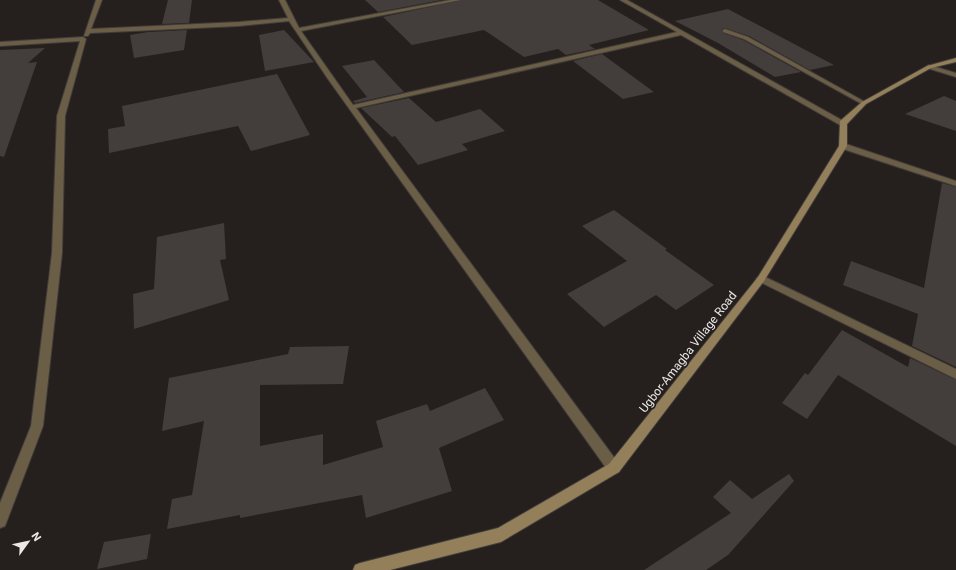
<svg xmlns="http://www.w3.org/2000/svg" width="956" height="570" font-family="Roboto,sans-serif">
  <style>
    .building { fill: #433d3c }
    .lines { fill: none; stroke-linecap: round; stroke-linejoin: round }
    .lane-casing { stroke: #413c3a; stroke-width: 2 }
    .street-casing { stroke: #413c3a; stroke-width: 2 }
    .secondary-casing { stroke: #413c3a; stroke-width: 2 }
    .lane { fill: #6a5e47; fill-rule: evenodd }
    .street { fill: #6a5e47; fill-rule: evenodd }
    .secondary { fill: #93805b; fill-rule: evenodd }
    .labels { text-anchor: middle; stroke-width: 3.5; stroke-linejoin: round; paint-order: stroke }
    .street-label { font-size: 12px; fill: #ebe8e6; stroke: #25201e }
  </style>
  <rect width="100%" height="100%" fill="#25201e"/>
  <path class="building" d="M168 0H192L189 23 162 24Z
    M365 0H442L378 12Z
    M462 0H598L649 30 589 45 595 49 566 55 558 49 524 57 484 30 412 45 383 17Z
    M728 9 741 16 834 65 810 70 749 36 725 28 722 29 723 33 743 40 801 72 775 77 718 43 675 21Z
    M187 30 184 50 134 58 130 35 148 32Z
    M284 30 314 62 265 71 259 35Z
    M45 48 28 63 37 62 4 157 0 156V50Z
    M602 54 654 92 623 99 573 61Z
    M374 60 404 92 355 103 353 101 367 97 342 66Z
    M277 74 310 135 251 151 238 126 109 153 108 129 125 126 122 106Z
    M944 96 956 101V131L905 114Z
    M409 98 436 122 480 109 505 131 462 144 468 150 418 165 395 136 392 137 361 108Z
    M942 183 956 187V367L912 346 918 314 843 285 851 261 924 288Z
    M614 210 667 249 665 250 714 285 676 310 656 295 604 327 567 294 627 261 582 226Z
    M224 223 226 259 220 260 229 300 134 329 133 294 154 289 157 237Z
    M842 330 908 367 910 358 956 380V446L838 375 807 419 782 403 805 373 808 375Z
    M349 346 343 384 260 385V446L323 434V465L383 447 376 421 427 404 430 411 485 388 504 420 439 448 452 491 366 518 362 495 240 518V515L167 529 172 499 192 495 204 421 162 431 169 378 288 354 290 347Z
    M789 474 794 481 728 555 706 570H644L731 513 713 497 730 480 752 499Z
    M151 534 147 559 97 569 104 542Z"/>
  <g class="lines">
    <g class="lane-casing">
      <path id="lane" d="M725 29 748 37 867 103 862 104 744 39 723 32V30Z"/>
    </g>
    <g class="street-casing">
      <path id="street" d="M96 0H102L91 29 239 22 288 18 279 0H285L299 28 450 0H461L301 31 353 105 677 32 620 0H627L847 123 840 125 681 35 356 108 619 464 621 468 619 472 614 474 609 472 328 79 289 21 239 26 90 33 88 36H84Z
        M83 37 86 39 65 116 62 253 43 426 5 526 0 528V503L31 426 52 253 57 116 80 41 0 46V42Z
        M929 65 956 73V77L927 68V66Z
        M840 144H846L956 181V186L840 148Z
        M761 275 956 369V379L758 281 756 279 758 277Z"/>
    </g>
    <g class="secondary-casing">
      <path id="secondary" d="M956 58V62L931 68 866 104 847 124V146L764 281 619 472 501 542 390 570H353L355 565 360 563 498 528 609 464 758 277 839 146 840 121 862 102 927 66Z"/>
    </g>
    <use href="#lane" class="lane"/>
    <use href="#street" class="street"/>
    <use href="#secondary" class="secondary"/>
  </g>
  <g class="labels">
    <g class="street-label">
      <text transform="translate(688 352) rotate(-52)" y="4">Ugbor-Amagba Village Road</text>
    </g>
  </g>
  <g transform="translate(28 542) rotate(57)" stroke="#25201e" stroke-width="3" paint-order="stroke">
  <path d="M0-3L7 15L0 10L-7 15Z" fill="#ebe8e6"/>
  <text y="-6" font-size="11" font-weight="bold" text-anchor="middle" fill="#ebe8e6">N</text>
  </g>
</svg>
